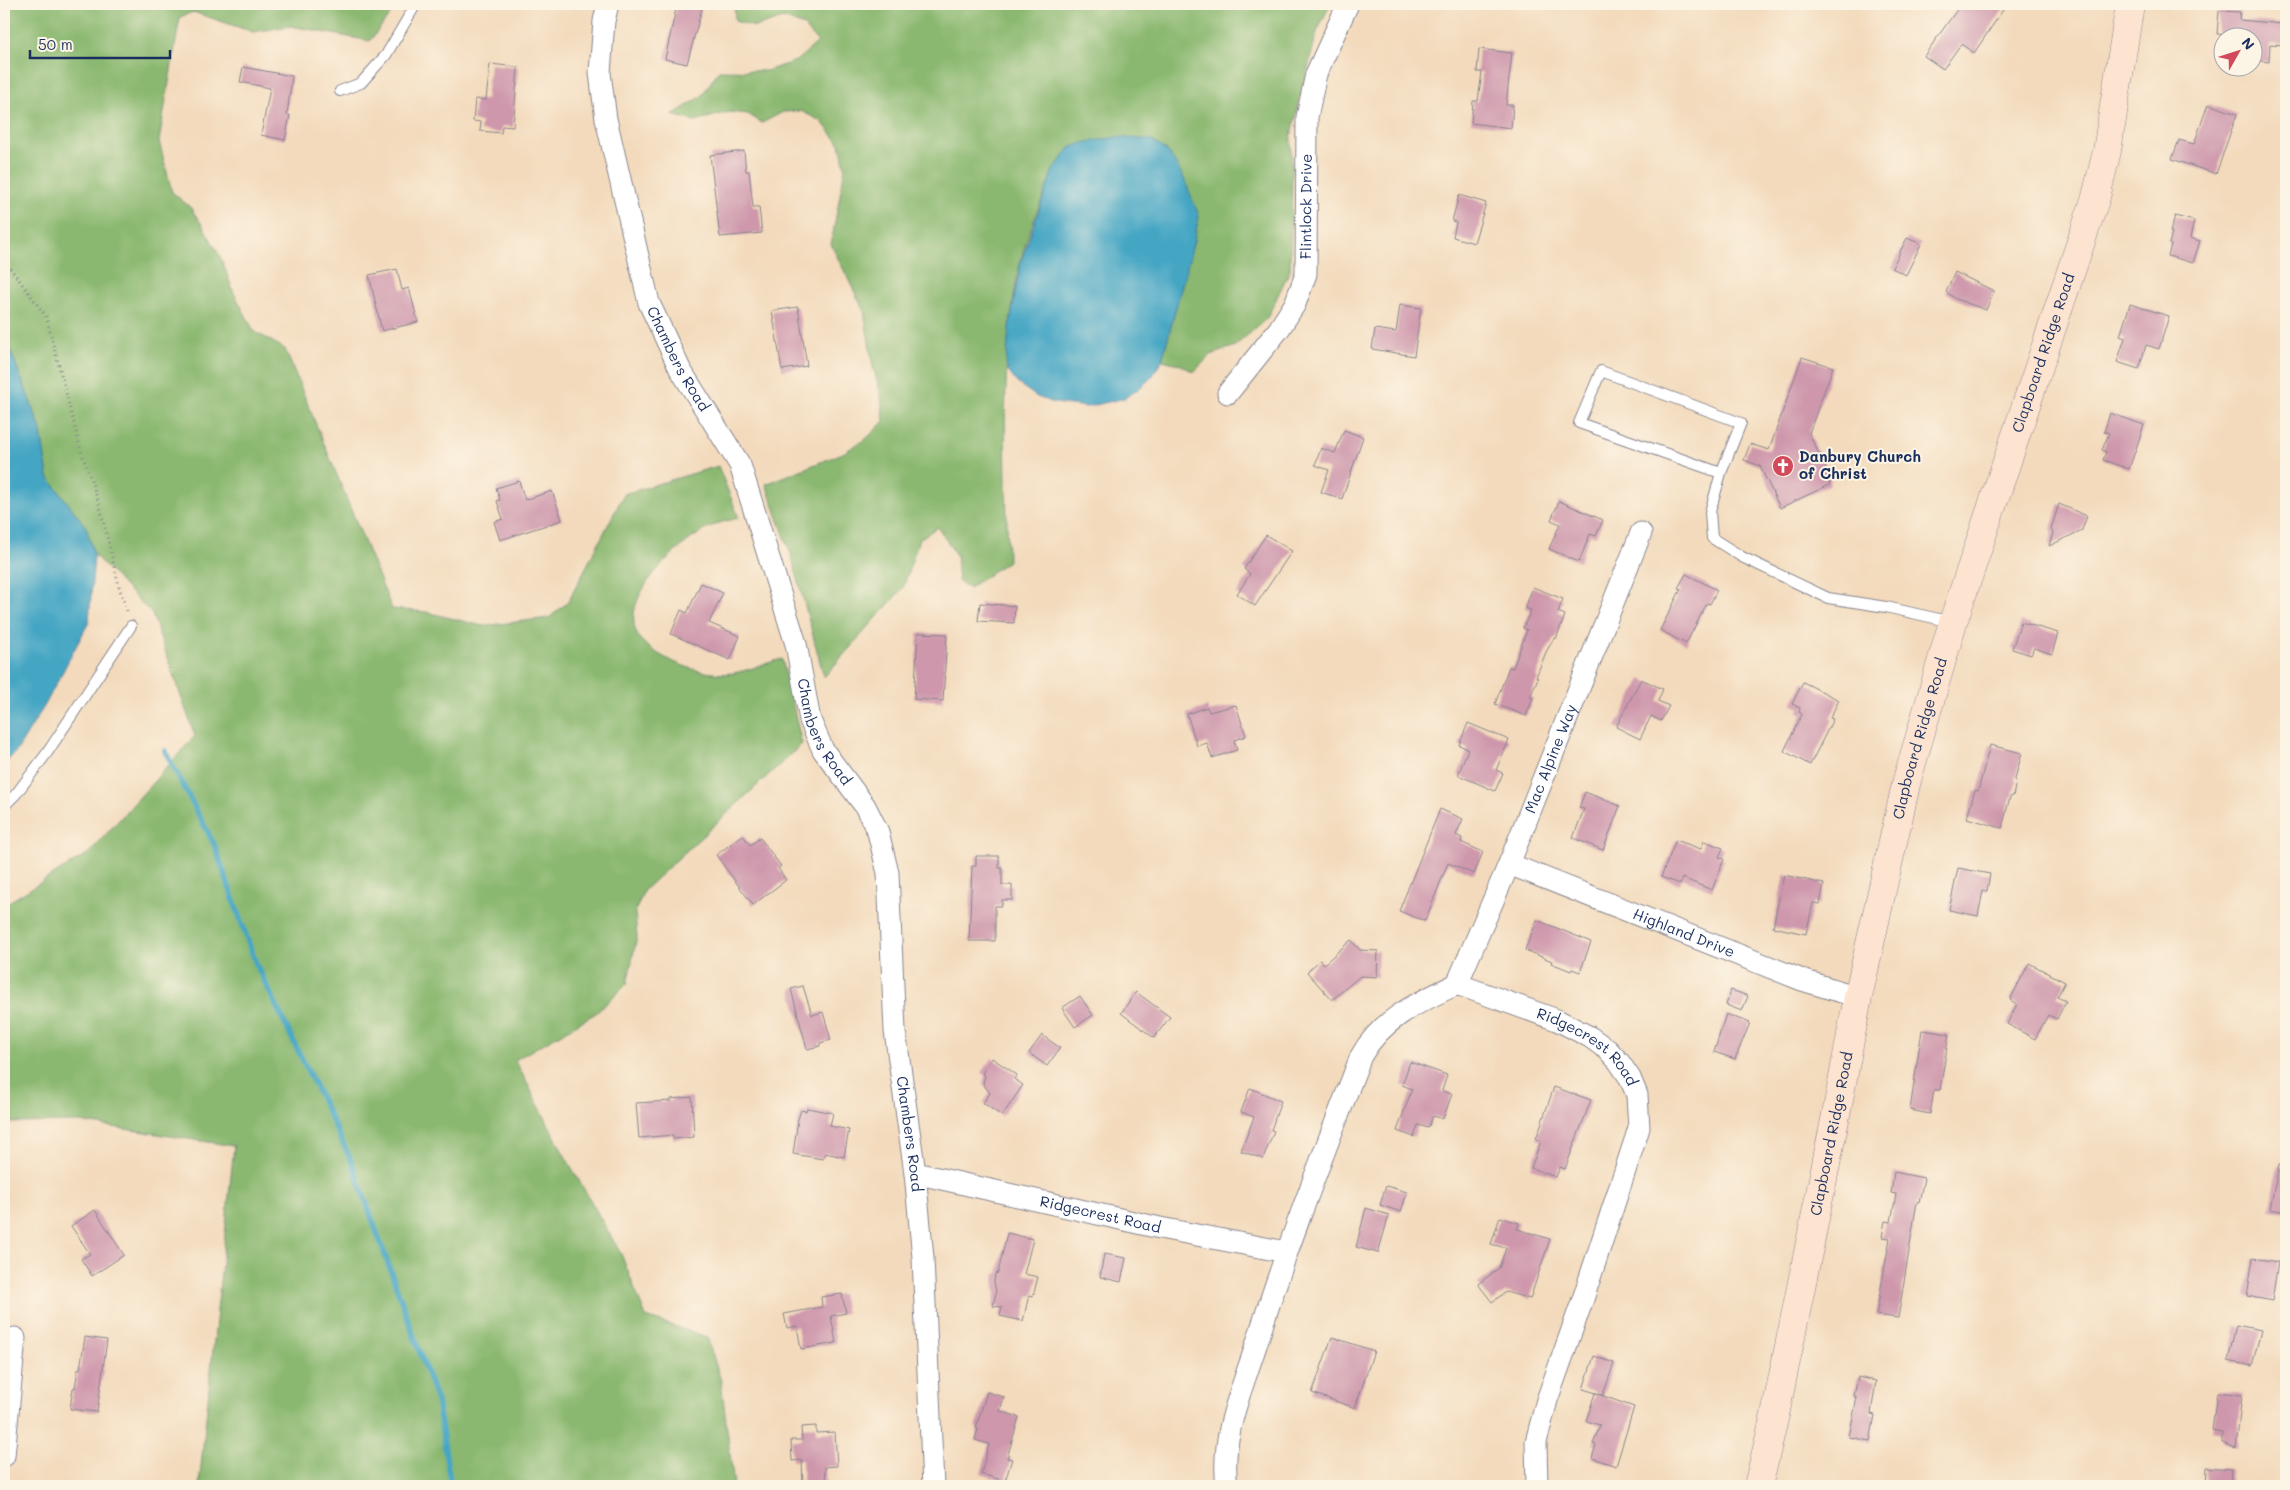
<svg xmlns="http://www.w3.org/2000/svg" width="2290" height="1490" font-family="Mali,sans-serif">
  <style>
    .forest { fill: #8ab870; stroke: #527467 }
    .water { fill: #45a6c4; stroke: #306a91 }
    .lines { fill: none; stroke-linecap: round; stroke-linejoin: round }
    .stream { stroke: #45a6c4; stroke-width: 5.5 }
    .building { fill: #ce97ac }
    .service-casing { stroke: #87848d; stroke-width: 12 }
    .minor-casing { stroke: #87848d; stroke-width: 23 }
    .secondary-casing { stroke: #87848d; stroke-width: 29 }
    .path { stroke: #87848d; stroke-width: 3; stroke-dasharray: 1 4; stroke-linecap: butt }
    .service { stroke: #fff; stroke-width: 10 }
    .minor { stroke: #fff; stroke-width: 21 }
    .secondary { stroke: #fde4d1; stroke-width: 28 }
    .labels { text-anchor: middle; stroke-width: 4; stroke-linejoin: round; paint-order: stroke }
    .street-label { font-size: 15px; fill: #1b2f5e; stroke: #fcf5e5 }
    .poi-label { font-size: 15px; font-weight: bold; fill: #1b2f5e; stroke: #fcf5e5; text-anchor: start }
  </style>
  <rect width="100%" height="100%" fill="#fcf5e5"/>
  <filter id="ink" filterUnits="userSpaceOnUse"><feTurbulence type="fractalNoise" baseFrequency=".02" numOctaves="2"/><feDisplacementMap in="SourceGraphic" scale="10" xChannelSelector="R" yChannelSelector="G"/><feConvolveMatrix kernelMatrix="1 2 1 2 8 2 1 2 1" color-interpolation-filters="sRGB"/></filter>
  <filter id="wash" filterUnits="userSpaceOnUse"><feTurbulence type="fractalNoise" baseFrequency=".0096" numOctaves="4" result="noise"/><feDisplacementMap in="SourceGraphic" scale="20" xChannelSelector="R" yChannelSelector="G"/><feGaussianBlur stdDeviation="1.12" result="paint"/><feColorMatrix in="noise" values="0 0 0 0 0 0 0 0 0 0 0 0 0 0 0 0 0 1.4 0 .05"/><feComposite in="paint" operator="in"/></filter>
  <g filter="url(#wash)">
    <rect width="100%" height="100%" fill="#f3dabc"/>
    <path class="forest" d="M4 4H398L370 41 291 26 253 32 193 12 180 17 159 141 172 192 190 207 203 226 220 256 234 293 254 331 285 349 392 609 426 612 483 626 549 618 568 602 624 494 718 466 739 518C732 520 723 521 717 524 684 537 616 596 638 636 643 645 659 655 668 659 687 669 712 676 734 673 750 670 766 663 782 659L802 744 644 890 635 912 637 937 627 984 596 1013 515 1060 565 1156 621 1254 646 1317 707 1337 721 1381 734 1486H199L234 1146 80 1122 4 1123V905L89 853 195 736 152 614 94 555 86 527 48 477 40 427 4 334Z
      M734 4H1330L1317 32 1291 136 1292 181 1290 270 1267 318 1235 346 1211 355 1194 372 1179 364 1162 360 1193 244 1199 216 1053 170C1043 200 1027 233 1020 263 999 361 1006 462 1008 561L969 588 958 581 956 555 938 527 919 539 903 588 824 677 792 557 766 484 843 453 867 438 884 421 881 395 873 367 864 311 831 244 845 168 840 144 821 121 801 111 783 112 762 123 748 114 729 112 695 121 672 115 701 97 719 70 766 71 796 61 818 42 804 26 783 18 755 27 735 21Z"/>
    <path class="water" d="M1117 137 1151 140 1168 152 1183 176 1199 216 1193 244 1162 360 1152 377 1137 390 1125 398 1087 407 1054 403 1037 397 1017 383 1007 370 1006 364 1009 328 1021 261 1053 170 1070 148 1082 143Z
      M4 334 40 427 48 477 86 527 94 555 89 622 45 705 16 752 4 764Z"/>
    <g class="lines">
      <path class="stream" d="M165 751 214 844 256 964 351 1160 437 1401 451 1486"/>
    </g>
    <g id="blocks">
      <path class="building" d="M677 4 702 8 687 64 665 59Z
        M1961 4H2007L1974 53 1961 44 1943 69 1924 56Z
        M2219 11 2240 12 2239 20 2283 24V26H2286V45L2270 44 2269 62 2252 60V38L2217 34Z
        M1479 49 1512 53 1506 105H1513L1511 128 1471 123 1473 101H1478L1482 72H1477Z
        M490 64 518 67 513 127 502 126 501 133 480 131 481 122 473 121 475 99 486 100Z
        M243 67 292 76 287 115H290L285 140 261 135 270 88 240 82Z
        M2208 104 2237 114 2216 174 2172 159 2179 140 2194 144Z
        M744 151 746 171H749L753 207H759L762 233 720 237 710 155Z
        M1459 195 1486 203 1474 243 1453 237 1456 222 1452 221Z
        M2175 216 2194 221 2190 238 2200 241 2193 263 2168 256 2171 245 2169 244 2172 232H2170Z
        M1907 238 1921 244 1906 275 1892 268Z
        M397 269 402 290 409 288 418 322 382 331 369 275Z
        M1955 272 1994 291 1986 310 1956 299 1946 292Z
        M2130 304 2169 316 2159 349 2146 345 2139 369 2117 362 2125 338 2120 336Z
        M1400 305 1421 308 1414 356 1372 349 1375 329 1396 332Z
        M798 307 807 366 782 370 772 311Z
        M1802 357 1833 367 1809 433 1831 479 1829 485 1780 508 1760 466 1744 460 1750 444 1769 450Z
        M2110 413 2144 425 2129 469 2103 460 2106 452 2102 450 2109 433 2104 432Z
        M1344 430 1363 437 1342 499 1321 492 1329 470 1315 465 1321 448 1335 453Z
        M519 481 525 500 552 491 562 520 500 540 494 522 503 519 497 501 500 500 496 488Z
        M1559 501 1603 520 1596 536 1590 534 1579 562 1549 549 1560 524 1551 520Z
        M2059 504 2087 516 2082 530 2049 546 2053 533 2051 529Z
        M1266 535 1292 551 1255 606 1237 594 1250 574 1244 569Z
        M1686 574 1717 590 1710 604 1707 603 1686 644 1660 630 1681 589 1678 588Z
        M701 583 723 593 709 623 740 636 730 660 671 634 681 610 687 613Z
        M1533 587 1563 599 1558 612 1565 615 1556 639 1554 638 1546 652 1536 677 1538 678 1530 697 1533 698 1526 716 1495 704 1509 667 1513 668 1527 630 1523 628 1531 610 1525 608Z
        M980 603 1015 606 1014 623 978 621Z
        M2021 622 2058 633 2052 654 2034 648 2031 655 2012 649Z
        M918 633 947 634 943 701 914 699Z
        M1641 679 1663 689 1658 701 1669 706 1661 721 1651 716 1640 739 1616 727Z
        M1803 682 1839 700 1830 718 1833 719 1810 765 1784 751 1802 714 1799 712 1800 708 1792 704Z
        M1236 705 1246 736 1234 740 1237 750 1212 758 1207 743 1197 746 1187 714 1207 707 1209 712Z
        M1468 723 1509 740 1496 770 1503 773 1495 791 1458 775 1468 749 1459 745Z
        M1990 745 2022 753 2015 779 2016 782 2013 796 2010 797 2002 828 1967 818 1975 790 1978 791Z
        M1585 792 1620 806 1603 850 1573 838 1584 809 1579 808Z
        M1440 809 1463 819 1456 835 1462 838 1461 842 1483 852 1474 874 1448 863 1425 921 1399 911Z
        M743 835 750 845 760 838 781 866 778 868 786 880 753 905 716 855Z
        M1676 840 1701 849 1704 841 1723 848 1719 857 1724 859 1712 890 1682 878 1680 884 1661 877Z
        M976 856H999V868H1002V885H1012V900H1002V906H995V941H969L972 866H976Z
        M1958 868 1990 874 1987 891H1983L1978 916 1949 910Z
        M1784 875 1824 884 1820 904 1813 903 1806 934 1773 927Z
        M1537 920 1591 942 1580 972 1572 969 1571 971 1551 963 1552 961 1525 950Z
        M1351 940 1360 950 1378 951 1377 977 1360 976 1332 1000 1307 972 1320 960 1324 964Z
        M2029 963 2065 982 2057 997 2066 1001 2057 1019 2048 1015 2035 1039 2007 1024 2017 1004 2010 1000Z
        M803 986 812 1015 823 1012 831 1040 820 1043V1046L807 1049 791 989Z
        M1731 990 1748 996 1742 1011 1726 1005Z
        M1136 992 1170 1017 1154 1038 1121 1013Z
        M1080 996 1093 1015 1075 1027 1062 1008Z
        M1726 1014 1750 1023 1735 1059 1714 1052Z
        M1922 1030 1949 1034 1940 1090H1934L1930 1114 1910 1110Z
        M1042 1035 1060 1048 1047 1066 1029 1053Z
        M992 1058 1017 1075 1014 1079 1023 1085 1002 1116 983 1103 990 1093 983 1084 985 1075 982 1073Z
        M1410 1062 1447 1075 1442 1091 1452 1094 1443 1119 1433 1116 1428 1128 1418 1125 1414 1137 1397 1131 1412 1089 1402 1085Z
        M1554 1087 1591 1100 1565 1169 1560 1167 1556 1177 1531 1168 1541 1141 1536 1139Z
        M1250 1088 1281 1101 1271 1130 1274 1131 1263 1159 1241 1151 1254 1117 1241 1112Z
        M692 1097 694 1137 673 1139V1135L639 1138 636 1103 671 1101V1099Z
        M807 1108 833 1113 830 1126 849 1130 844 1157 825 1153 823 1159 793 1154 798 1119 801 1110 806 1111Z
        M2279 1165 2286 1166V1212L2270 1209Z
        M1894 1172 1924 1178 1919 1203 1917 1202 1898 1318 1876 1315 1890 1238 1882 1237 1885 1221 1891 1222 1896 1194 1891 1193Z
        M1386 1186 1407 1192 1401 1212 1380 1205Z
        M1366 1208 1389 1215 1378 1253 1356 1247Z
        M95 1210 124 1255 92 1276 81 1259 90 1254 71 1226Z
        M1500 1217 1519 1223 1517 1229 1550 1239 1530 1299 1506 1292 1492 1302 1478 1284 1499 1268 1506 1248 1491 1244Z
        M1007 1233 1033 1239 1024 1274 1038 1277 1033 1296 1029 1295 1023 1321 1000 1316 1002 1307 993 1306 996 1293 994 1281 995 1274 998 1273Z
        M1104 1254 1126 1258 1121 1282 1100 1277Z
        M2253 1258 2278 1262 2272 1301 2247 1296Z
        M842 1294 846 1313 831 1316 836 1343 801 1349 797 1326 787 1328 784 1314 822 1307 821 1297Z
        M2236 1325 2261 1330 2252 1366 2228 1361Z
        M85 1337 107 1340 97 1412 70 1409 73 1388H75L78 1369H80Z
        M1332 1337 1374 1351 1355 1408 1312 1393Z
        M1594 1356 1614 1363 1603 1395 1583 1389Z
        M1858 1377 1876 1381 1871 1414 1875 1415 1870 1441 1849 1437 1857 1397 1854 1396Z
        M987 1392 1004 1397 1000 1411 1019 1417 1007 1458 1012 1459 1005 1481 981 1474 989 1444 975 1440 978 1429 976 1428Z
        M2217 1392 2242 1395 2236 1448 2222 1443V1433L2212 1431Z
        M1595 1393 1634 1407 1616 1466 1592 1458 1596 1445 1593 1444 1600 1425 1586 1421Z
        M816 1426V1433L835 1432 837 1466 825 1467 826 1486H803L802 1460 792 1461 791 1440H802L801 1427Z
        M2206 1467 2231 1469 2230 1486H2205Z"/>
    </g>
  </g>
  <g filter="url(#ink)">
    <use href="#blocks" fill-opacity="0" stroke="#87848d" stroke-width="1"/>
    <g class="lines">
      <g class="service-casing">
        <path id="service" d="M340 91 361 83 386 55 416 4
          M1721 473 1579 423 1601 371 1741 423 1721 473 1710 512 1712 538 1742 557 1828 598 1886 607 1952 622
          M4 806 16 794 47 753 131 626"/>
      </g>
      <g class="minor-casing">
        <g id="minor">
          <path id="s1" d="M608 4 604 21 600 73 606 119 649 303 680 369 740 465 796 644 810 720 823 750 865 806 878 832 888 873 895 1031 915 1173 923 1258 933 1486"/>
          <path id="s2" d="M1228 393 1279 329 1295 304 1306 274 1307 117 1316 74 1348 4"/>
          <path id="s3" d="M1509 864 1802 980 1858 997"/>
          <path id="s4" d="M1457 984 1509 864 1641 533"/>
          <path id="s5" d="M915 1173 1160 1228 1286 1252"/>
          <path d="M4 1456 15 1338"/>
          <path id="s6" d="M1227 1486C1220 1434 1243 1388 1258 1339 1288 1243 1325 1150 1361 1056 1382 1018 1419 1002 1457 984L1557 1020 1590 1037 1608 1050 1619 1062 1630 1078 1637 1095 1639 1128 1583 1299 1547 1400 1536 1442 1537 1486"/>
        </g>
      </g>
      <g class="secondary-casing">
        <g id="secondary">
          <path id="s7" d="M1758 1486 1775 1415 1837 1110 1858 997 1907 780 1953 622 2096 197 2107 151 2130 4"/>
        </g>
      </g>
      <path class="path" d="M4 260 46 316 81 451 99 503 120 590 128 614"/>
      <use href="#service" class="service"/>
      <use href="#minor" class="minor"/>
      <use href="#secondary" class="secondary"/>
    </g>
  </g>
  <defs>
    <g id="church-disc" transform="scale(1.125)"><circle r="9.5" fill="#d1495b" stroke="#fcf5e5"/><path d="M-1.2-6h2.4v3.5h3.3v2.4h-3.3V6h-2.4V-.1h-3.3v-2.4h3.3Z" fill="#fff"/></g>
  </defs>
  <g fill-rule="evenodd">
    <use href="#church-disc" x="1783" y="466"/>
  </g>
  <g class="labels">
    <g class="street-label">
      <text dy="5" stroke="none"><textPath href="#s2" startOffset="211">Flintlock Drive</textPath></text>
      <text dy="5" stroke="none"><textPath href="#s7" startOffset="1170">Clapboard Ridge Road</textPath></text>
      <text dy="5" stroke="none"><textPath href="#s1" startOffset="368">Chambers Road</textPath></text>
      <text dy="5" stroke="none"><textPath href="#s1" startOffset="772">Chambers Road</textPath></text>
      <text dy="5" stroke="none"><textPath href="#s7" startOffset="765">Clapboard Ridge Road</textPath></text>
      <text dy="5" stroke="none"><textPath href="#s4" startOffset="244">Mac Alpine Way</textPath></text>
      <text dy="5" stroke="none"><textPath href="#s3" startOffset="188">Highland Drive</textPath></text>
      <text dy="5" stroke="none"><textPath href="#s6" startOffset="722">Ridgecrest Road</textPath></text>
      <text dy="5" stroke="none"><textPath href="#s7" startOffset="360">Clapboard Ridge Road</textPath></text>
      <text dy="5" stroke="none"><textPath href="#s1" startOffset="1192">Chambers Road</textPath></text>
      <text dy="5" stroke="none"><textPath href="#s5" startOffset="190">Ridgecrest Road</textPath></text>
    </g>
    <g class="poi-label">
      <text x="1799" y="462">Danbury Church<tspan x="1799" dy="17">of Christ</tspan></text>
    </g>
  </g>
  <rect width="2290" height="1490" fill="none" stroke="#fcf5e5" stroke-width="20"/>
  <g transform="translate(2238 52) rotate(51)"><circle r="24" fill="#fcf5e5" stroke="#a2a6af"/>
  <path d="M0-4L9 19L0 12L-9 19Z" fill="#d1495b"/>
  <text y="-8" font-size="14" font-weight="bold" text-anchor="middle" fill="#1b2f5e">N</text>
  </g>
  <path d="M30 50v8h140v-8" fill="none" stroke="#1b2f5e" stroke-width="2.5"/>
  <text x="38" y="50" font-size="15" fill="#1b2f5e" stroke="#fcf5e5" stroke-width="4" paint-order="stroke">50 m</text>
</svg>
